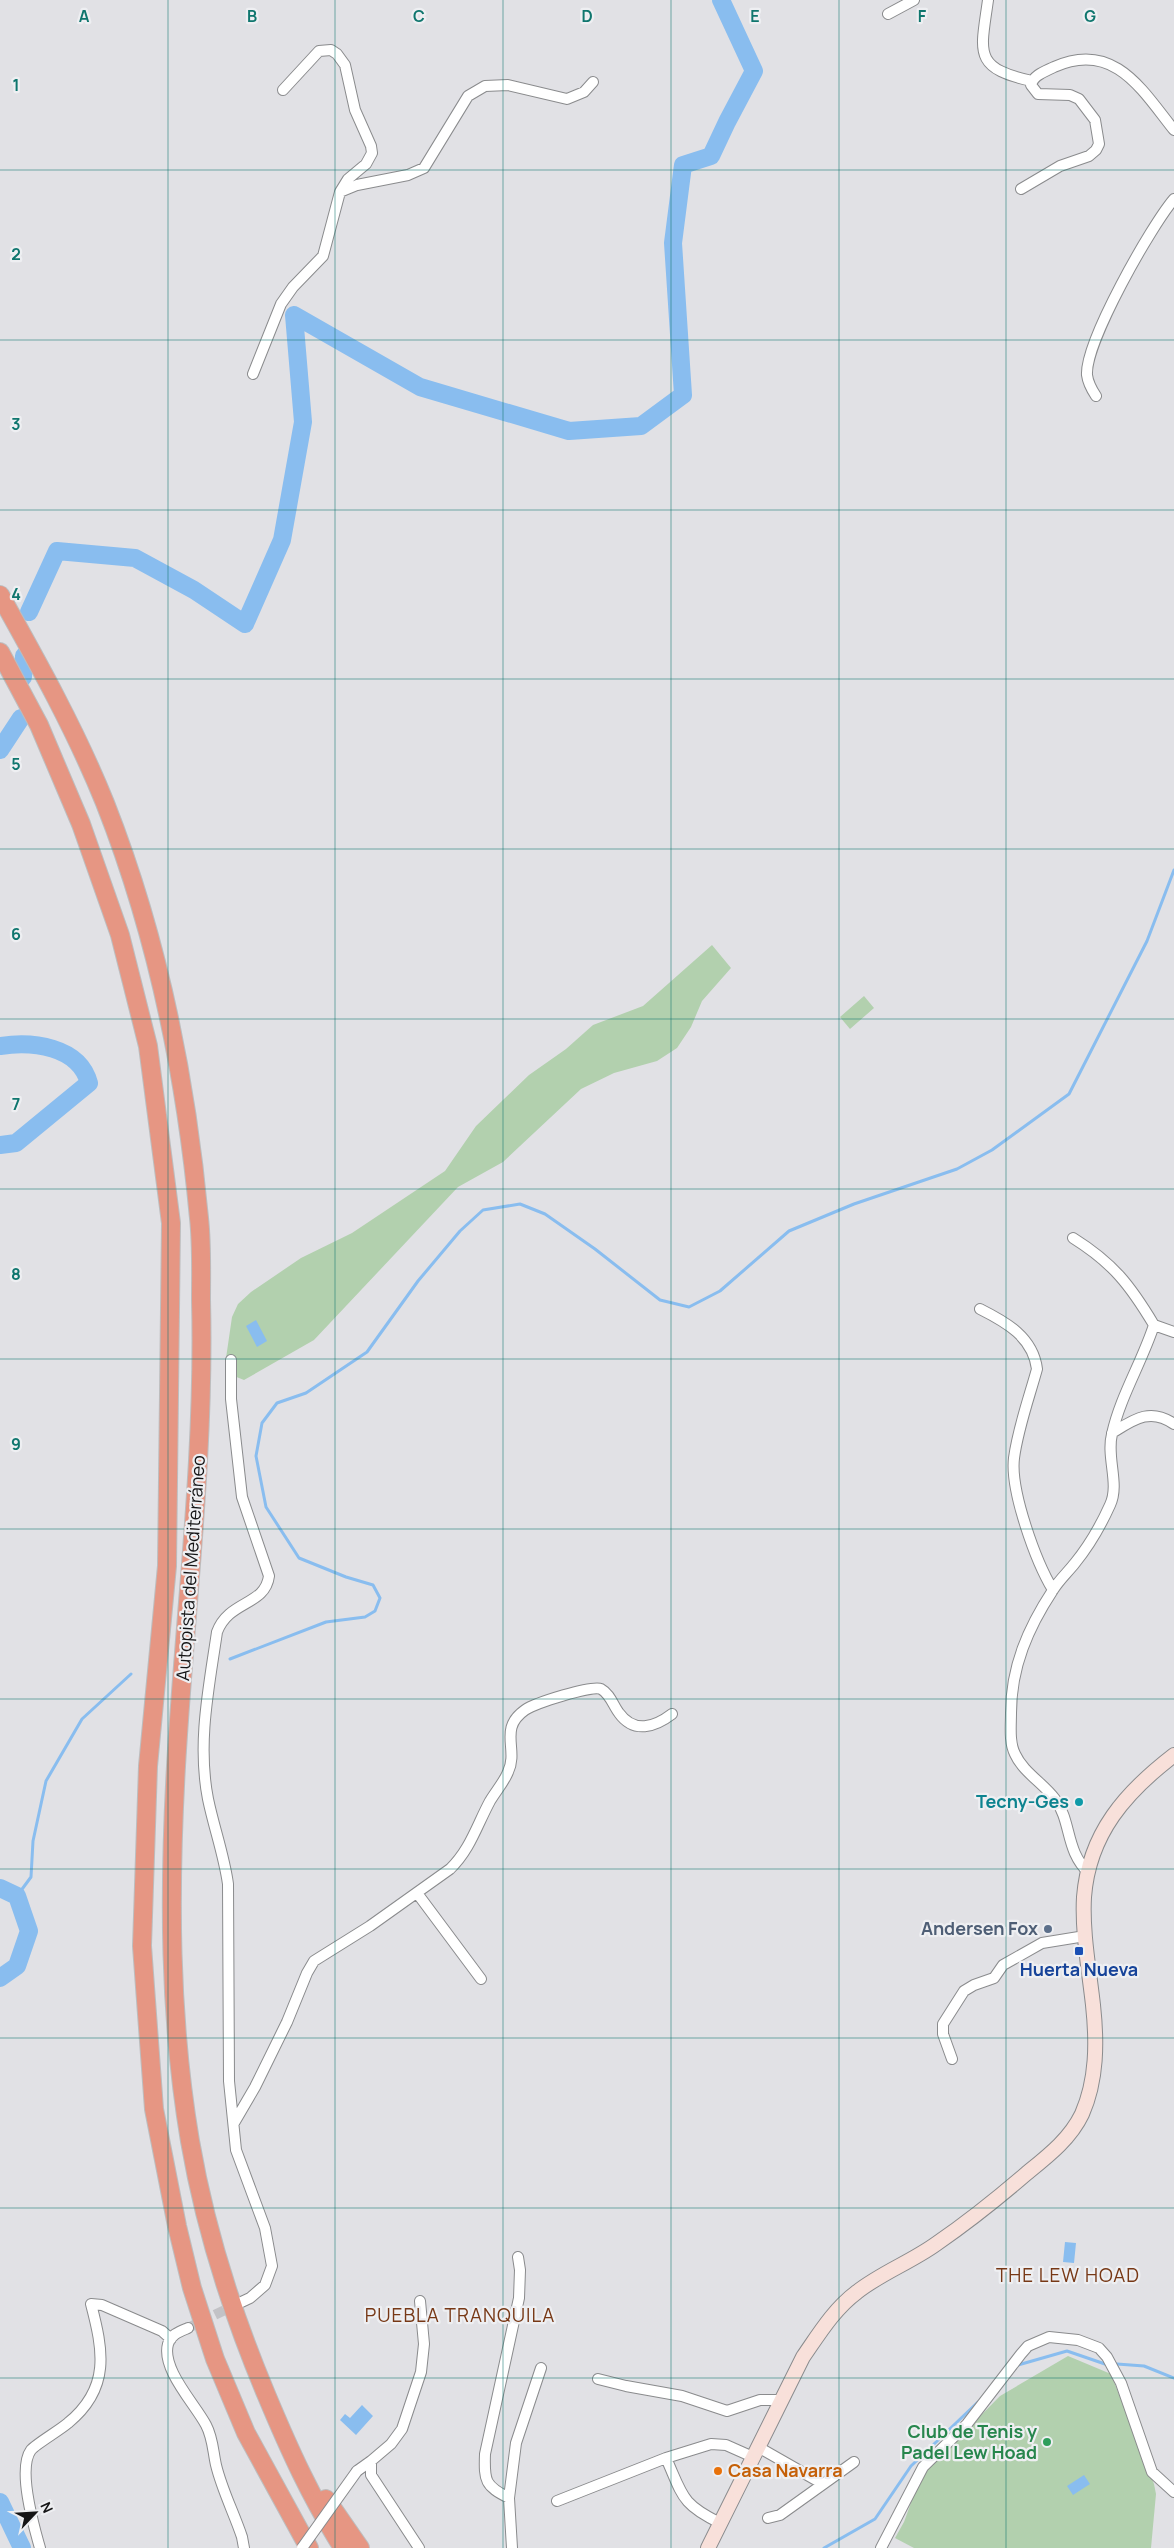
<svg xmlns="http://www.w3.org/2000/svg" width="1174" height="2548" font-family="Manrope,sans-serif">
  <style>
    .green { fill: #b2d0ae }
    .water { fill: #89bdef }
    .lines { fill: none; stroke-linecap: round; stroke-linejoin: round }
    .stream { stroke: #89bdef; stroke-width: 3 }
    .river { stroke: #89bdef; stroke-width: 18 }
    .street-tunnel { stroke: #c2c2c6; stroke-width: 10; stroke-dasharray: 10 5; stroke-linecap: butt }
    .street-casing { stroke: #8a8b8d; stroke-width: 12 }
    .secondary-casing { stroke: #8a8b8d; stroke-width: 16 }
    .highway-casing { stroke: #bdbdbe; stroke-width: 20 }
    .street { stroke: #fff; stroke-width: 10 }
    .secondary { stroke: #f8e0da; stroke-width: 14 }
    .highway { stroke: #e69683; stroke-width: 18 }
    .street-bridge-casing { stroke: #8a8b8d; stroke-width: 12; stroke-linecap: butt }
    .street-bridge { stroke: #fff; stroke-width: 10 }
    .grid { fill: none; stroke: #0f766e; stroke-width: 1; stroke-opacity: 0.55 }
    .culture-dot { fill: #0f9aa8; stroke: #eeeff2; stroke-width: 2 }
    .service-dot { fill: #5c6f8a; stroke: #eeeff2; stroke-width: 2 }
    .transit-dot { fill: #1a4fb4; stroke: #eeeff2; stroke-width: 2 }
    .leisure-dot { fill: #2e9e5b; stroke: #eeeff2; stroke-width: 2 }
    .food-dot { fill: #e8710a; stroke: #eeeff2; stroke-width: 2 }
    .labels { text-anchor: middle; stroke-width: 4.5; stroke-linejoin: round; paint-order: stroke }
    .street-label { font-size: 18px; fill: #151516; stroke: #eeeff2 }
    .culture-label { font-size: 18px; font-weight: bold; fill: #0d838f; stroke: #eeeff2; text-anchor: end }
    .service-label { font-size: 18px; font-weight: bold; fill: #4e5e75; stroke: #eeeff2; text-anchor: end }
    .transit-label { font-size: 18px; font-weight: bold; fill: #164399; stroke: #eeeff2 }
    .leisure-label { font-size: 18px; font-weight: bold; fill: #27864d; stroke: #eeeff2; text-anchor: end }
    .food-label { font-size: 18px; font-weight: bold; fill: #c56008; stroke: #eeeff2; text-anchor: start }
    .neighbourhood-label { font-size: 19px; letter-spacing: 1px; fill: #773816; stroke: #eeeff2 }
    .grid-label { font-size: 16px; text-anchor: middle; font-weight: bold; fill: #0f766e; stroke: #eeeff2; stroke-width: 4.5; stroke-linejoin: round; paint-order: stroke }
  </style>
  <rect width="100%" height="100%" fill="#e1e1e5"/>
  <path class="green" d="M712 945 731 968 702 1001 691 1027 677 1048 657 1061 614 1073 581 1089 503 1162 458 1187 314 1340 244 1380 234 1376 225 1365 232 1317 238 1304 251 1292 301 1258 352 1233 445 1171 476 1126 529 1075 566 1049 593 1025 643 1006Z
    M864 996 874 1008 850 1029 840 1017Z
    M1068 2356 1111 2374 1154 2484 1156 2494 1151 2548H914L895 2538 904 2522 917 2486 929 2468 1000 2396Z"/>
  <path class="water" d="M256 1320 267 1341 257 1347 246 1326Z
    M1065 2242 1076 2243 1074 2263 1063 2262Z
    M362 2405 373 2416 356 2435 340 2420 345 2414 350 2418Z
    M1084 2475 1090 2484 1073 2495 1067 2486Z"/>
  <g class="lines">
    <path class="stream" d="M230 1659 326 1622 365 1617 375 1611 380 1598 373 1585 346 1577 299 1558 266 1507 256 1456 262 1423 277 1403 306 1393 367 1352 418 1281 460 1231 483 1210 520 1204 545 1214 595 1249 660 1300 689 1307 720 1291 789 1231 854 1204 957 1169 992 1150 1069 1094 1147 941 1174 870
      M17 1896 31 1877 33 1841 46 1781 82 1719 131 1674
      M1117 2364 1144 2366 1174 2378
      M1018 2365 1067 2351 1105 2364
      M824 2548 875 2519 911 2466 978 2402"/>
    <path class="river" d="M29 612 57 551 135 558 194 590 245 624 282 540 303 422 294 315 420 387 569 431 641 426 683 395 673 243 683 165 711 156 727 122 754 71 721 0
      M23 677 24 656
      M0 750 21 718
      M0 1046C32 1041 79 1046 89 1083L16 1143 0 1145
      M0 1888 17 1896 29 1931 17 1966 0 1978
      M0 2502 22 2548"/>
    <path class="street-tunnel" d="M188 2328 235 2305"/>
    <g class="street-casing">
      <path id="street" d="M988 0C981 52 972 68 1032 81
        M888 14 914 0
        M283 90 319 51 331 50 337 54 345 65 355 110 371 146 372 153 366 164 348 179 340 192
        M1021 189 1060 166 1089 156 1096 150 1099 144 1095 120 1079 99 1070 95 1038 94 1031 85C1033 75 1046 71 1054 67 1114 40 1142 90 1174 130
        M253 374 281 304 293 287 323 256 340 192 357 185 408 175 424 168 468 96 485 86 508 85 567 99 584 92 593 82
        M1096 396C1092 390 1088 383 1087 375 1085 342 1151 226 1174 199
        M1073 1238C1113 1263 1130 1285 1154 1325 1142 1362 1120 1397 1112 1434 1106 1457 1120 1484 1110 1505 1101 1525 1088 1547 1075 1563 1068 1572 1059 1580 1053 1590 1028 1628 1011 1667 1011 1713 1011 1726 1009 1742 1015 1754 1023 1772 1043 1783 1055 1799 1072 1822 1065 1851 1089 1873
        M980 1309C1006 1322 1033 1337 1037 1369 1029 1398 1018 1428 1014 1458 1010 1491 1036 1562 1053 1590
        M1154 1325 1174 1332
        M231 1360V1399L242 1497 269 1576C265 1606 229 1600 217 1632 209 1687 197 1743 208 1799 214 1828 224 1855 228 1884L229 2081 236 2150 265 2228 272 2266 265 2285 250 2298 235 2305
        M1112 1433C1133 1420 1150 1407 1174 1424
        M417 1893 481 1979
        M952 2059 943 2034V2024L964 1991 974 1985 994 1978 1003 1965 1042 1943 1085 1936
        M234 2123 255 2087 287 2022 307 1973 314 1961 370 1926 450 1869C470 1850 477 1825 490 1801 496 1791 504 1782 508 1772 519 1749 498 1729 525 1710 535 1703 592 1685 601 1689 610 1694 613 1705 619 1713 634 1734 655 1727 672 1714
        M188 2328C181 2331 171 2334 168 2344 161 2369 195 2404 206 2425 213 2438 213 2452 216 2465 222 2490 234 2513 242 2537L244 2548
        M598 2379 626 2386 682 2396 727 2411 760 2400H782
        M758 2447 823 2484
        M666 2458C683 2496 681 2504 720 2523
        M371 2461 391 2444 402 2429 421 2372 424 2344 420 2301
        M357 2471 371 2461V2475L419 2548
        M509 2498C485 2486 484 2481 485 2454L519 2298 520 2270 518 2257
        M557 2501 666 2458 711 2444 726 2445 753 2457
        M768 2518 780 2515 854 2462
        M40 2548C34 2527 17 2469 31 2450 36 2444 60 2430 68 2423 111 2388 103 2350 91 2304L102 2305 162 2331 171 2339
        M512 2548 509 2498 516 2443 541 2368
        M881 2548 923 2467 967 2424 1021 2354 1028 2346 1049 2337 1078 2340 1099 2348 1107 2357 1121 2383 1152 2472 1174 2492"/>
    </g>
    <g class="secondary-casing">
      <path id="secondary" d="M708 2548 803 2357C819 2334 834 2309 857 2292 881 2273 911 2262 936 2244 968 2222 998 2198 1027 2173 1048 2156 1070 2139 1082 2114 1097 2080 1097 2042 1093 2005 1089 1969 1082 1932 1084 1897 1089 1833 1126 1792 1174 1755"/>
    </g>
    <g class="highway-casing">
      <path id="highway" d="M0 595C38 663 76 731 105 803 157 935 186 1078 199 1218 202 1245 201 1273 201 1300 205 1456 185 1610 176 1766 169 1891 169 2017 190 2141 205 2228 232 2313 266 2394 289 2449 311 2498 343 2548
        M0 652 39 725 81 824 120 935 148 1046 171 1223 167 1566 148 1766 142 1946 154 2109 177 2226 192 2288 215 2359 246 2433 309 2548
        M326 2499 360 2548"/>
    </g>
    <use href="#street" class="street"/>
    <use href="#secondary" class="secondary"/>
    <use href="#highway" class="highway"/>
    <g class="street-bridge-casing">
      <path id="street-bridge" d="M302 2548 357 2471"/>
    </g>
    <use href="#street-bridge" class="street-bridge"/>
  </g>
  <path class="grid" d="M168 0V2548M335 0V2548M503 0V2548M671 0V2548M839 0V2548M1006 0V2548M0 170H1174M0 340H1174M0 510H1174M0 679H1174M0 849H1174M0 1019H1174M0 1189H1174M0 1359H1174M0 1529H1174M0 1699H1174M0 1869H1174M0 2038H1174M0 2208H1174M0 2378H1174"/>
  <circle class="culture-dot" cx="1079" cy="1802" r="5"/>
  <circle class="service-dot" cx="1048" cy="1929" r="5"/>
  <rect class="transit-dot" x="1074" y="1946" width="10" height="10" rx="2.5"/>
  <circle class="leisure-dot" cx="1047" cy="2442" r="5"/>
  <circle class="food-dot" cx="718" cy="2471" r="5"/>
  <g class="labels">
    <g class="street-label">
      <text transform="translate(191 1568) rotate(-86)" y="6">Autopista del Mediterráneo</text>
    </g>
    <g class="culture-label">
      <text x="1069" y="1808">Tecny-Ges</text>
    </g>
    <g class="service-label">
      <text x="1038" y="1935">Andersen Fox</text>
    </g>
    <g class="transit-label">
      <text x="1079" y="1976">Huerta Nueva</text>
    </g>
    <g class="leisure-label">
      <text x="1037" y="2438">Club de Tenis y<tspan x="1037" dy="21">Padel Lew Hoad</tspan></text>
    </g>
    <g class="food-label">
      <text x="728" y="2477">Casa Navarra</text>
    </g>
    <g class="neighbourhood-label">
      <text x="1068" y="2282">THE LEW HOAD</text>
      <text x="460" y="2322">PUEBLA TRANQUILA</text>
    </g>
  </g>
  <g class="grid-label">
    <text x="84" y="22">A</text>
    <text x="252" y="22">B</text>
    <text x="419" y="22">C</text>
    <text x="587" y="22">D</text>
    <text x="755" y="22">E</text>
    <text x="922" y="22">F</text>
    <text x="1090" y="22">G</text>
    <text x="16" y="91">1</text>
    <text x="16" y="260">2</text>
    <text x="16" y="430">3</text>
    <text x="16" y="600">4</text>
    <text x="16" y="770">5</text>
    <text x="16" y="940">6</text>
    <text x="16" y="1110">7</text>
    <text x="16" y="1280">8</text>
    <text x="16" y="1450">9</text>
  </g>
  <g transform="translate(35 2513) rotate(65)" stroke="#eeeff2" stroke-width="4" paint-order="stroke">
  <path d="M0-4L9 19L0 12L-9 19Z" fill="#151516"/>
  <text y="-8" font-size="14" font-weight="bold" text-anchor="middle" fill="#151516">N</text>
  </g>
</svg>
